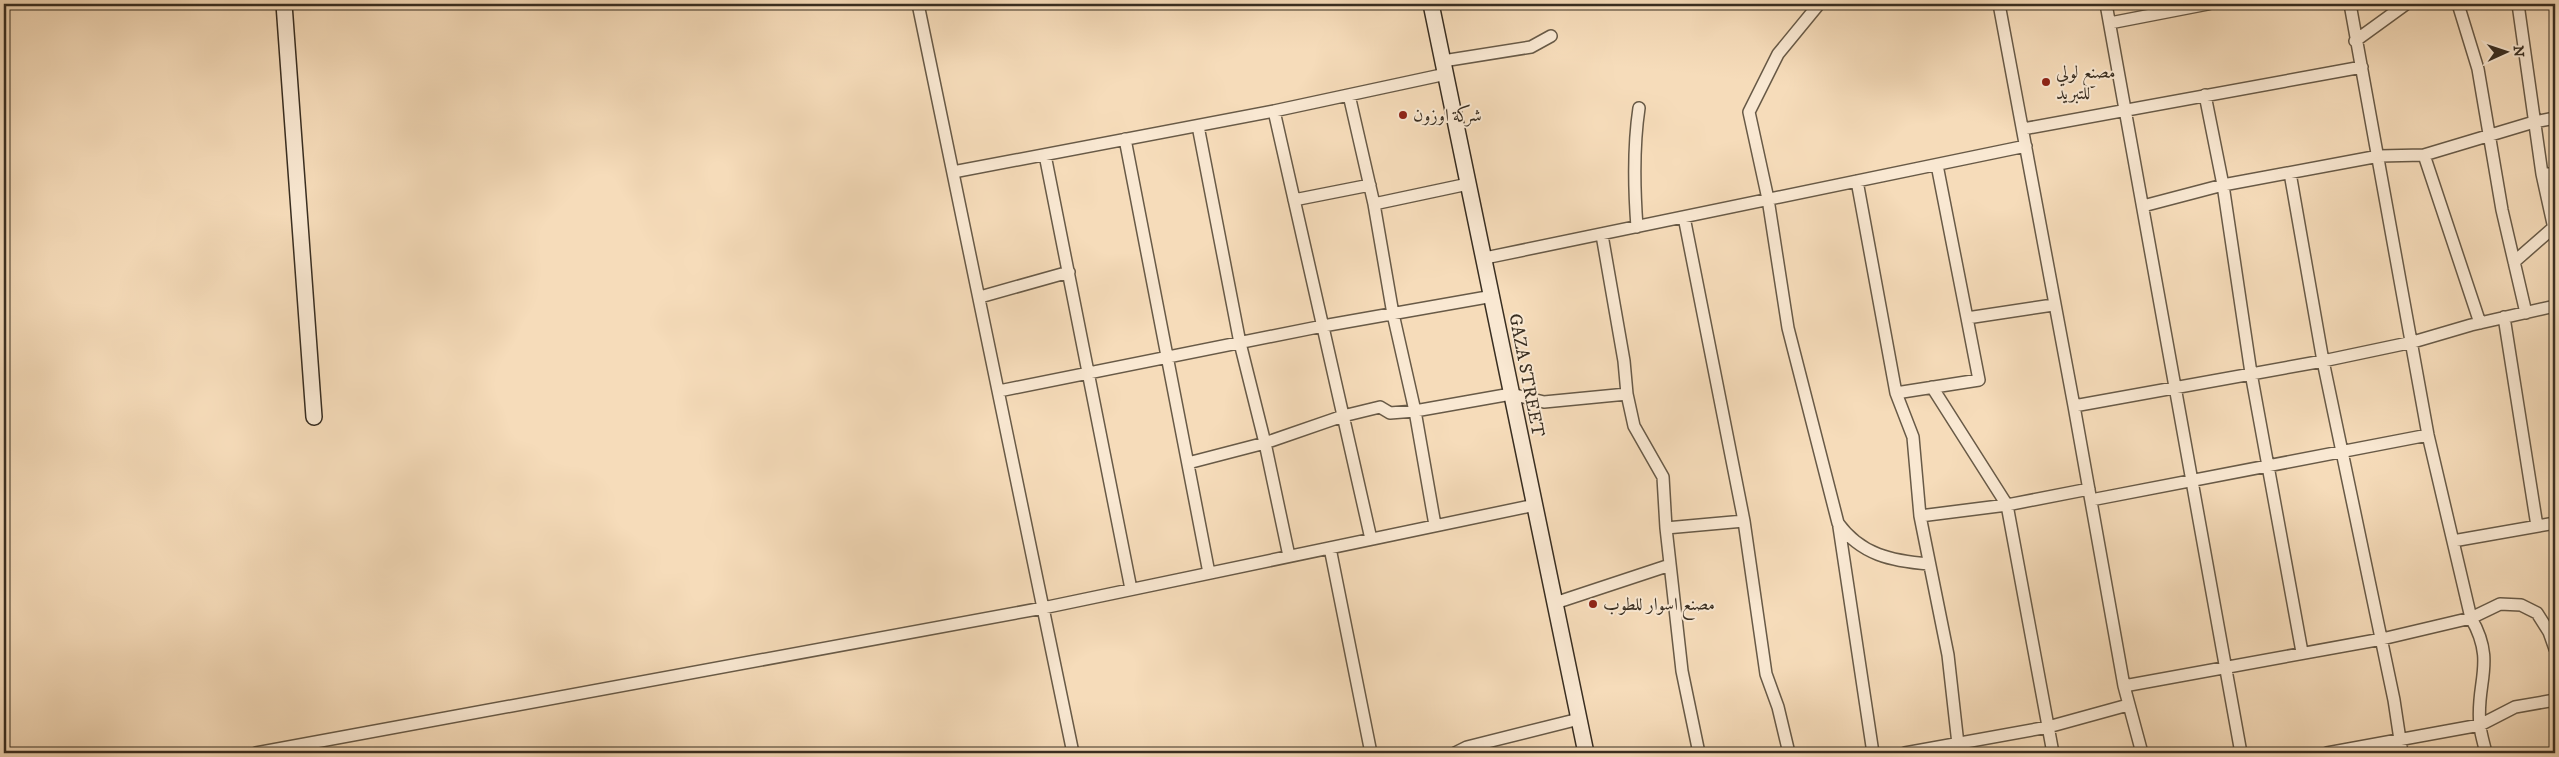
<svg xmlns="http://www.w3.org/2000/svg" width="2559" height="757" font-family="'IM FELL DW Pica',Amiri,serif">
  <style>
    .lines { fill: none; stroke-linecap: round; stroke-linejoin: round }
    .street-casing { stroke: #685a47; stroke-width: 14 }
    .secondary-casing { stroke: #392e21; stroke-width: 18 }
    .street { stroke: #f9e8d2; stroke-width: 11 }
    .secondary { stroke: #f9e8d2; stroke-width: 15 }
    .poi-dot { fill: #8f2418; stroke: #f9e8d2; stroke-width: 2 }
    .labels { text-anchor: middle; stroke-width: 4; stroke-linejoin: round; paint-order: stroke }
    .poi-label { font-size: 18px; fill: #392e21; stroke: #f9e8d2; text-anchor: start }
    .street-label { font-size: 18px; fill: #392e21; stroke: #f9e8d2 }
  </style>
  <rect width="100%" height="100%" fill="#f6dcba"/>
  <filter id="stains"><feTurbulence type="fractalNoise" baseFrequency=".004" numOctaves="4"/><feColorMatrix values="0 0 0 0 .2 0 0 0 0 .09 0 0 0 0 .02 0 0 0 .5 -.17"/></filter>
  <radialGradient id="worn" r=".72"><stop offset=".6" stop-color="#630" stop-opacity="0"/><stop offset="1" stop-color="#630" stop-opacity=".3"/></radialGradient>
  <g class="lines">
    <g class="street-casing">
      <path id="street" d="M918 4 1073 753
        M1819 4 1778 54 1749 112 1768 199 1788 328 1838 523C1861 555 1892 561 1929 564
        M1999 4 2074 406 2124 686 2142 753
        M2106 4 2241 753
        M2350 4 2428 435 2471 618C2497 663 2475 683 2480 726 2481 735 2484 744 2486 753
        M2458 4 2478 69 2502 210 2526 313
        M2518 4 2542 174 2555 233
        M2110 23 2208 4
        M2355 41 2406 4
        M1443 61 1531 47 1551 36
        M1349 95 1374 204 1393 314 1415 411 1435 525
        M2205 95 2223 185 2251 373 2302 652
        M1274 111 1371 539
        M1198 126 1240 343 1265 443 1289 556
        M2023 129 2362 67
        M1125 139 1209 573
        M1045 155 1131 589
        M2424 155 2480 323
        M1937 165 1967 318
        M953 172 1274 111 1446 74
        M2290 173 2323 361 2394 700 2402 753
        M2542 174H2555
        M1857 181 1896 393 1979 380 1967 318 2053 305
        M1294 200 1370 185
        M1374 204 1468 184
        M2143 206 2223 185 2379 156 2424 155 2534 122 2555 118
        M1684 217 1744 521 1766 674 1778 707 1789 753
        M1637 227C1634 187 1633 148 1639 108
        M1602 235 1624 361 1627 394 1634 426 1663 477 1666 528 1682 671 1699 753
        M1485 258 2026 146
        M2514 262 2554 227
        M980 297 1069 272
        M2504 317 2537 526
        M1932 387 2007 505 2053 753
        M999 391 1323 326 1493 296
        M1896 393 1913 437 1920 516
        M2074 406 2323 361 2413 342 2471 325 2555 306
        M1188 463 1265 443 1343 416 1380 407 1390 413 1415 411 1511 394 1544 402 1627 394
        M2091 500 2428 435
        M1839 527 1873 753
        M1666 528 1744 521
        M2453 541 2555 523
        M1330 548 1371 753
        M1555 603 1670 565
        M2124 686 2382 639 2471 618 2500 604 2521 605 2537 613 2549 632 2555 649
        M256 753 1043 608 1535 505
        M1455 753 1467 747 1579 719
        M1905 753 2048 727 2128 705
        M1959 753 1948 655 1920 516 2007 505 2089 489
        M2327 753 2480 725 2515 707 2555 700"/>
    </g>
    <g class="secondary-casing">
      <path id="secondary" d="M284 4 314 417
        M1431 4 1586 753"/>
    </g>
    <use href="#street" class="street"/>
    <use href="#secondary" class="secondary"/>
  </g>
  <g class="poi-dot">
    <circle cx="2046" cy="82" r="5"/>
    <circle cx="1403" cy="115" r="5"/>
    <circle cx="1593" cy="604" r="5"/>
  </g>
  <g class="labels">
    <g class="poi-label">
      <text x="2056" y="78">مصنع لولي<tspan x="2056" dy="21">للتبريد</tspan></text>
      <text x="1413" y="121">شركة اوزون</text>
      <text x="1603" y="610">مصنع اسوار للطوب</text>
    </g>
    <g class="street-label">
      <text transform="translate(1527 375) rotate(79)" y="6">GAZA STREET</text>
    </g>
  </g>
  <rect width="2559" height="757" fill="none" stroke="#f6dcba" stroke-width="20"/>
  <rect x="5" y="5" width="2549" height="747" fill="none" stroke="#392e21" stroke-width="2.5"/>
  <rect x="10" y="10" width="2539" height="737" fill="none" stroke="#392e21"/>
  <g transform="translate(2506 52) rotate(87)" stroke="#f9e8d2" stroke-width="4" paint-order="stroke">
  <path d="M0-4L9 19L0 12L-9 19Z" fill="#392e21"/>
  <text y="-8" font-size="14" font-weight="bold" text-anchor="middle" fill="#392e21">N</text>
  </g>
  <rect width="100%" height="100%" filter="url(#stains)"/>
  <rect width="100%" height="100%" fill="url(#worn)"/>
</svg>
